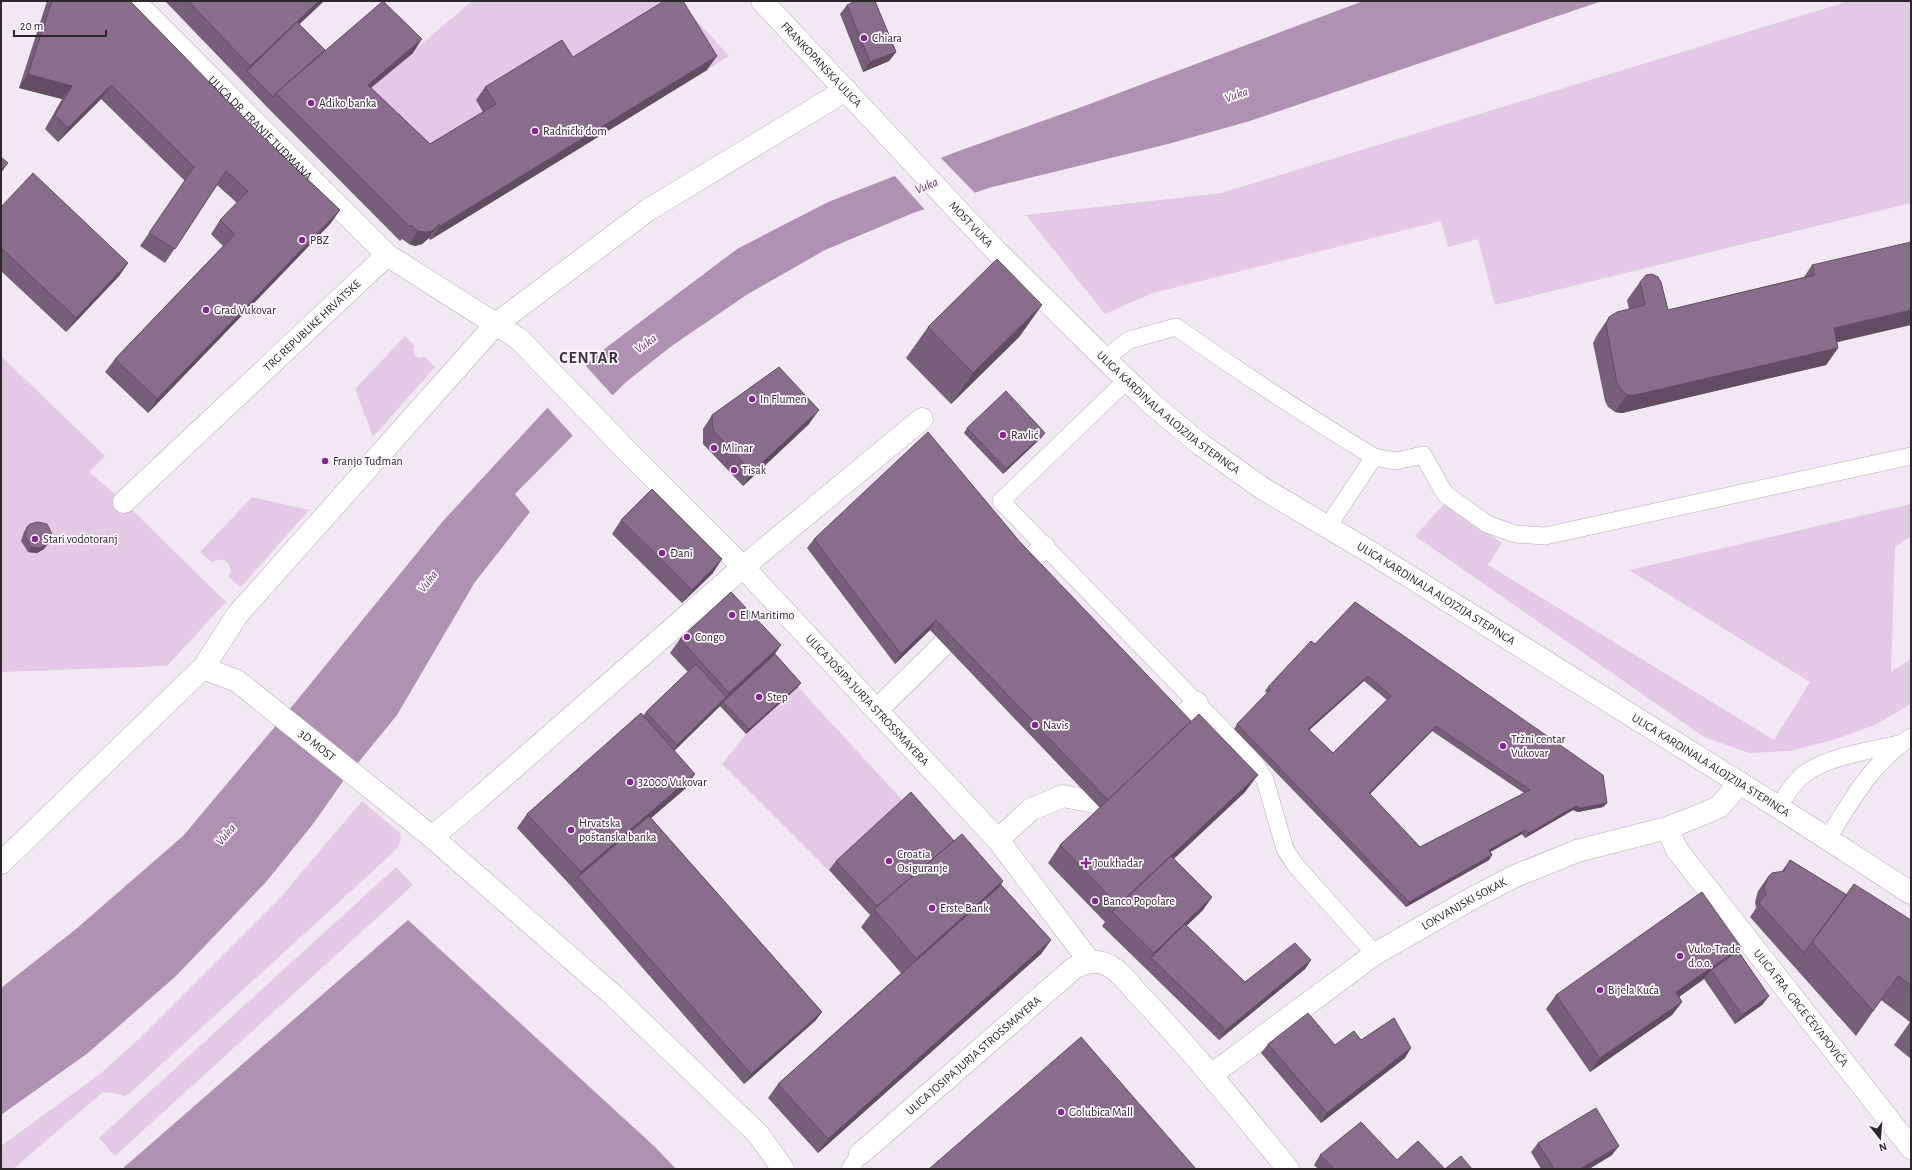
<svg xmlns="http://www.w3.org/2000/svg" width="1912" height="1170" font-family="'Alegreya Sans',sans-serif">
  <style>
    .green { fill: #e2cae4 }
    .water { fill: #af92b2 }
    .pier { fill: #f2e8f3 }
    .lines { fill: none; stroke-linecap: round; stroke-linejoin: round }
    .lane-casing { stroke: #b5acb6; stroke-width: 18 }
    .street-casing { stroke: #b5acb6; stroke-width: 23 }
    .primary-casing { stroke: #b5acb6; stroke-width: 23 }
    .lane { stroke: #fff; stroke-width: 17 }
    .street { stroke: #fff; stroke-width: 22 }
    .primary { stroke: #fff; stroke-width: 22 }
    .wall { fill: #765f78; fill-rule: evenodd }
    .shaded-wall { fill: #604d62 }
    .building { fill: #896e8c; stroke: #604d62; fill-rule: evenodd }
    .poi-dot { fill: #862691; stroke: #fef6fe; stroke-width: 1.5 }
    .labels { text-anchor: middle; stroke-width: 3.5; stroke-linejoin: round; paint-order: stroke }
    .poi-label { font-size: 12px; fill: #2b272b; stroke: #fef6fe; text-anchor: start }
    .street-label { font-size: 12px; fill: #2b272b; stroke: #fef6fe }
    .water-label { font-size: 13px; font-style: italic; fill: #663e6a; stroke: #fef6fe }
    .district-label { font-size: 16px; font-weight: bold; letter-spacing: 1px; fill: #3a333b; stroke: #fef6fe }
  </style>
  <rect width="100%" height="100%" fill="#f2e8f3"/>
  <path class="green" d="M472 1H679L729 56 707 70 486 118 420 158 358 98Z
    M1849 1H1911V203L1495 305 1478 239 1448 247 1441 221 1153 293 1105 314 1026 215 1221 193Z
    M405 336 415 346 413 349 415 356 419 358 425 357 435 367 373 437 355 389Z
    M1 356 105 456 89 472 124 502 226 602 167 666 1 672Z
    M252 497 309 510 241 587 228 577 231 571C229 560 222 557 212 562L200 552Z
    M1444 504 1502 543 1488 565 1774 740 1810 682 1629 570 1911 504V536L1895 547 1891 672 1911 659V704L1875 725 1833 740 1790 751 1749 753 1704 737 1415 536Z
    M798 687 904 802 829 871 722 764 746 734Z
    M362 801 400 833 401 839 397 849 130 1093 125 1096 113 1093 103 1092 13 1169H1V1146L100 1074 140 1038 280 898Z
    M396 867 413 885 115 1156 99 1138Z"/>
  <path class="water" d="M1363 1H1602L1250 121 1168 144 992 187 913 213 825 250 748 294 673 345 626 382 515 494 530 512 475 582 397 715 344 780 313 824 266 882 176 976 88 1053 1 1115V988L76 929 183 836 294 704 443 521 595 356 737 249 828 202 956 152 1087 105Z
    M408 920 655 1147 676 1169H122Z"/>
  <path class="pier" d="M939 156 976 194 926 211 893 174Z
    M585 365 614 397 574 437 546 406Z"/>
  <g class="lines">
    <g class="lane-casing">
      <path id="lane" d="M1105 359 1129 340 1176 327C1241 373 1307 416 1374 457L1328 526
        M1127 380 1001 501 1254 762 1265 780 1285 849 1296 866 1375 954
        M1374 457 1396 461 1423 455 1445 494 1487 524 1515 534 1545 536 1911 456
        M1778 807C1785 797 1793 783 1803 775 1825 757 1872 750 1899 744
        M1827 840C1850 802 1873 761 1911 737
        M850 1169 860 1154"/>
    </g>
    <g class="street-casing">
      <g id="street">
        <path id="s1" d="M134 1 387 255"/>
        <path id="s2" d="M124 502 387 255 519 339 629 453 743 567 998 840 1090 962"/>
        <path d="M1026 565 1044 547"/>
        <path id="s3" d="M203 668 237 681 432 837 614 996 758 1134 783 1169"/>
        <path d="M877 710 944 644"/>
        <path d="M1177 722 1197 703"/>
        <path id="s4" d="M1667 828 1677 850 1911 1148"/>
        <path d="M432 837 479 798 743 567 922 419"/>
        <path d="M998 840 1030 810 1063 796 1094 802"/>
        <path d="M1 863 203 668 238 614 496 324 648 210 846 90"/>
        <path id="s5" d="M1211 1075 1375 954 1471 899 1513 877 1577 851 1667 828 1698 816 1719 807 1740 783"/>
        <path id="s6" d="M860 1154 1074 968C1083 964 1092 960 1103 963 1117 967 1129 984 1139 995 1192 1050 1240 1110 1288 1169"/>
      </g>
    </g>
    <g class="primary-casing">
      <g id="primary">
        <path id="s7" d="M762 1 995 250 1105 359 1152 404 1200 444 1262 488 1375 555 1778 807 1911 893"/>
      </g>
    </g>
    <use href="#lane" class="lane"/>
    <use href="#street" class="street"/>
    <use href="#primary" class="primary"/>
  </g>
  <path class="wall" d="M47 1H130L261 135 340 210 330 224 148 413 105 372 115 359 223 246 211 234 220 220 237 203 217 185 165 263 140 246 185 181 101 99 58 142 45 129 62 99 19 88Z
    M165 1H324L299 24 325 50 413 53 371 88 430 144 483 112 476 100 485 87 573 57 707 70 430 240 429 238 422 244 415 246 409 244 402 239 400 241 266 106Z
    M847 5 896 52 889 61 863 72 840 14Z
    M1 207 128 263 119 276 66 332 1 271Z
    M1812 265 1838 348 1826 365 1622 413 1615 412 1608 407 1605 401 1593 343 1597 335 1609 317 1629 309 1627 300 1640 282 1668 310 1804 277Z
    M928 327 1020 336 951 404 906 358Z
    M712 415 809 424 743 486 703 444V429Z
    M967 428 1042 437 1003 474 964 433Z
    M621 520 713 573 682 603 612 534Z
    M27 527 44 549 37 553 28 552 21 541 24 532Z
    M814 539 1020 542 1245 792 1174 859 1212 897 1202 911 1186 926 1245 982 1311 960 1305 969 1219 1040 1102 926 1105 922 1048 863 1060 845 1100 808 930 630 895 664 807 548Z
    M680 639 781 645 775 654 798 687 746 734 720 706 674 751 686 788 651 818 822 1012 815 1021 744 1084 571 886 517 828 527 814 643 716 646 712 688 672 670 653Z
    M1315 644 1607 803 1603 807 1578 812 1573 810 1525 838 1522 834 1490 852 1492 855 1489 860 1406 907 1234 729 1237 724 1267 693 1265 691 1268 687ZM1364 681 1387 700 1333 753 1309 730ZM1432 731 1524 793 1420 847 1370 794Z
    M954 841 1003 881 1001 885 1051 940 1041 954 818 1153 768 1098 778 1084 901 973 861 927 870 915 829 870 836 861Z
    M1790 860 1847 895 1911 920V1059L1894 1045 1910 1022 1881 1000 1856 1036 1750 917 1756 908 1755 902 1758 891 1768 877 1782 871Z
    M1741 947 1738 951 1769 996 1762 1005 1735 1024 1704 979 1679 997 1682 1002 1672 1015 1590 1072 1546 1009 1556 995Z
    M1361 1040 1405 1058 1321 1123 1261 1053 1268 1044 1335 1045Z
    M1538 1143 1612 1155 1589 1169H1541L1531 1152Z
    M1320 1155 1397 1160 1445 1169H1472H1318L1314 1165Z"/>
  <path class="shaded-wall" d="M319 1H324L249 72 247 71 250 66Z
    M422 39 413 53 358 98 368 85Z
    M896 52 889 61 863 72 870 62Z
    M717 56 707 70 430 240 440 226Z
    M28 74 72 86 62 99 19 88Z
    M111 85 101 99 58 142 68 128Z
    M8 163 1 173V170Z
    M340 210 330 224 148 413 157 399Z
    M439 224 429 238 422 244 415 246 409 244 418 231Z
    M128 263 119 276 66 332 76 318Z
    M1042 305 1020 336 951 404 973 373Z
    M1911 310V325L1821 346 1834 328Z
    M1838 348 1826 365 1622 413 1615 412 1627 395Z
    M819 410 809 424 743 486 752 472Z
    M1045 433 1042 437 1003 474 1006 469Z
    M48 544 44 549 37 553 28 552 31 547Z
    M722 559 713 573 682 603 692 590Z
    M936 620 930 630 895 664 901 654Z
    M781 645 771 658 723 702 720 706 671 754 677 745 726 697 729 693Z
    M1368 676 1364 681 1305 734 1308 729Z
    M801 683 798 687 746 734 749 729Z
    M1436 726 1432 731 1366 798 1369 793Z
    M695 774 686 788 580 879 578 877 571 886 581 872Z
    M1258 775 1245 792 1114 914 1113 912 1118 905Z
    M1607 803 1603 807 1578 812 1573 810 1525 838 1529 833 1576 806Z
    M1525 830 1522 834 1485 855 1489 850Z
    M1492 855 1489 860 1406 907 1409 902Z
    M1003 881 991 898 904 976 916 959Z
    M1212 897 1202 911 1152 959 1151 958 1154 953Z
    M1051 940 1041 954 818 1153 828 1139Z
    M1741 947 1731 960 1711 970 1704 979 1666 1006 1676 992Z
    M1311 960 1305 969 1219 1040 1226 1030Z
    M1769 996 1762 1005 1735 1024 1742 1015Z
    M1682 1002 1672 1015 1590 1072 1600 1058Z
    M822 1012 815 1021 744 1084 751 1074Z
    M1411 1048 1405 1058 1321 1123 1327 1113Z
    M1619 1146 1612 1155 1589 1169H1580Z"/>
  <path class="building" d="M52 1H130L261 135 340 210 157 399 115 359 235 234 220 220 248 191 226 171 175 249 149 233 194 167 111 85 68 128 55 115 72 86 28 74Z
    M188 1H319L250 66Z
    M383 1 422 39 368 85 430 144 496 104 485 87 562 40 573 57 664 1H683L717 56 440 226 439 224 432 231 425 232 418 231 411 225 410 227 276 93Z
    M856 1H875L896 52 870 62 847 5Z
    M297 22 325 50 276 93 273 97 247 71Z
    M1 157 8 163 1 170Z
    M33 173 128 263 76 318 1 248V207Z
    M1911 242V310L1834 328 1838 348 1635 395H1627L1621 390 1617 383 1606 325 1609 317 1617 312 1645 305 1640 282 1646 275 1652 274 1658 277 1661 282 1668 310 1815 275 1812 265Z
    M997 259 1042 305 973 373 928 327Z
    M779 367 819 410 752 472 713 430 712 415Z
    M1006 391 1045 433 1006 469 967 428Z
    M928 432 1020 542 1191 721 1108 800 936 620 901 654 814 539Z
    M652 489 722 559 692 590 621 520Z
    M38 522 47 524 51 532 52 537 48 544 40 548 31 547 25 536 27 527 30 524Z
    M731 592 781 645 729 693 680 639Z
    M1355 602 1603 775 1607 803 1581 808 1576 806 1529 833 1525 830 1489 850 1492 855 1409 902 1237 724 1271 689 1268 687 1311 641 1315 644ZM1368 676 1391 696 1333 753 1308 729ZM1436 726 1530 790 1420 847 1369 793Z
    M775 654 801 683 749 729 723 702Z
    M696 664 726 697 677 745 646 712Z
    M641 713 695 774 581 872 527 814Z
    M1199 714 1258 775 1118 905 1060 845Z
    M911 792 954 841 877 906 836 861Z
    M649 816 822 1012 751 1074 578 877Z
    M962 834 1003 881 916 959 874 909Z
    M1171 856 1212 897 1154 953 1112 912Z
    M1790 860 1847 895 1804 953 1759 903 1766 894 1764 888 1768 877 1772 873 1784 871Z
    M1854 884 1911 920V985L1898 976 1873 1011 1812 942Z
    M1001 885 1051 940 828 1139 778 1084Z
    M1702 892 1741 947 1676 992 1682 1002 1600 1058 1556 995Z
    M1185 924 1245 982 1295 943 1311 960 1226 1030 1151 958Z
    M1738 951 1769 996 1742 1015 1711 970Z
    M1308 1013 1335 1045 1354 1031 1361 1040 1394 1018 1411 1048 1327 1113 1268 1044Z
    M1081 1037 1196 1169H929Z
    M1596 1108 1619 1146 1580 1169H1554L1538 1143Z
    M1361 1122 1397 1160 1418 1141 1445 1169 1461 1156 1472 1169H1334L1320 1155Z"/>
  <g class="poi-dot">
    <circle cx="864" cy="38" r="4"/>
    <circle cx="311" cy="103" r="4"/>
    <circle cx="535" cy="131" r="4"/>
    <circle cx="302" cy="240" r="4"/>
    <circle cx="206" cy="310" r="4"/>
    <circle cx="752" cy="399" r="4"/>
    <circle cx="1003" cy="435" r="4"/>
    <circle cx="714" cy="448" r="4"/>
    <circle cx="325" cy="461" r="4"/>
    <circle cx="734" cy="470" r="4"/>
    <circle cx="35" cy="539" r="4"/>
    <circle cx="662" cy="553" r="4"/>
    <circle cx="732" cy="615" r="4"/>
    <circle cx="687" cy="637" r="4"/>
    <circle cx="759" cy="697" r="4"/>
    <circle cx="1035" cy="725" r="4"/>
    <circle cx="1503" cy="746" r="4"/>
    <circle cx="630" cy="782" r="4"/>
    <circle cx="571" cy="830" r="4"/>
    <circle cx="889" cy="861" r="4"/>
    <path d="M1084 857h4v4h4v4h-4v4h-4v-4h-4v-4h4z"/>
    <circle cx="1095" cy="901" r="4"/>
    <circle cx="932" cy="908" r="4"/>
    <circle cx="1680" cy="956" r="4"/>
    <circle cx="1600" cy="990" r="4"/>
    <circle cx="1061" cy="1112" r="4"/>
  </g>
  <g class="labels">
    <g class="poi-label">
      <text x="872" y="42">Chiara</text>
      <text x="319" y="107">Adiko banka</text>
      <text x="543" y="135">Radnički dom</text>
      <text x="310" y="244">PBZ</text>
      <text x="214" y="314">Grad Vukovar</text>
      <text x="760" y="403">In Flumen</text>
      <text x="1011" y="439">Ravlić</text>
      <text x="722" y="452">Mlinar</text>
      <text x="333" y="465">Franjo Tuđman</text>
      <text x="742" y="474">Tisak</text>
      <text x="43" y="543">Stari vodotoranj</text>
      <text x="670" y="557">Đani</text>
      <text x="740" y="619">El Maritimo</text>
      <text x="695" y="641">Congo</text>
      <text x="767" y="701">Step</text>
      <text x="1043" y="729">Navis</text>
      <text x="1511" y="743">Tržni centar<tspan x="1511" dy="14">Vukovar</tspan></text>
      <text x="638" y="786">32000 Vukovar</text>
      <text x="579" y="827">Hrvatska<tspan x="579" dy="14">poštanska banka</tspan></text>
      <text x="897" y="858">Croatia<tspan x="897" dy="14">Osiguranje</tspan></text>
      <text x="1094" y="867">Joukhadar</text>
      <text x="1103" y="905">Banco Popolare</text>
      <text x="940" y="912">Erste Bank</text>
      <text x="1688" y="953">Vuko-Trade<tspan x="1688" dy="14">d.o.o.</tspan></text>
      <text x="1608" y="994">Bijela Kuća</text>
      <text x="1069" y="1116">Golubica Mall</text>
    </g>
    <g class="street-label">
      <text dy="4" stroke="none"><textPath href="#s7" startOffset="87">FRANKOPANSKA ULICA</textPath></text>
      <text dy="4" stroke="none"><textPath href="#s1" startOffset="179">ULICA DR. FRANJE TUĐMANA</textPath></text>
      <text dy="4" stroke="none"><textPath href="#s7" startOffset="306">MOST VUKA</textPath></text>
      <text dy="4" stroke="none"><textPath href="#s2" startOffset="258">TRG REPUBLIKE HRVATSKE</textPath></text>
      <text dy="4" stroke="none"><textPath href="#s7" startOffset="579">ULICA KARDINALA ALOJZIJA STEPINCA</textPath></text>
      <text dy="4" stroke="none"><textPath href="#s7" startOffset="903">ULICA KARDINALA ALOJZIJA STEPINCA</textPath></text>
      <text dy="4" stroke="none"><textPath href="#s2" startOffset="1019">ULICA JOSIPA JURJA STROSSMAYERA</textPath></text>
      <text dy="4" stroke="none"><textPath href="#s3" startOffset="139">3D MOST</textPath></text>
      <text dy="4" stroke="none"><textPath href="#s7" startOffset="1227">ULICA KARDINALA ALOJZIJA STEPINCA</textPath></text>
      <text dy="4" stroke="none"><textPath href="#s5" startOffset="306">LOKVANJSKI SOKAK</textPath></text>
      <text dy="4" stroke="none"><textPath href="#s4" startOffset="225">ULICA FRA. GRGE ČEVAPOVIĆA</textPath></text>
      <text dy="4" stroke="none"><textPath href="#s6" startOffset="150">ULICA JOSIPA JURJA STROSSMAYERA</textPath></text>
    </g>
    <g class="water-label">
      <text transform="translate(1236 94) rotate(-19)" y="5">Vuka</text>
      <text transform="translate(926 185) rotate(-23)" y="5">Vuka</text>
      <text transform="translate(645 343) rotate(-36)" y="5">Vuka</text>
      <text transform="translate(427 581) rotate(-52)" y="5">Vuka</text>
      <text transform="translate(225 834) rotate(-49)" y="5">Vuka</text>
    </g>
    <g class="district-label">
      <text x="589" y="363">CENTAR</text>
    </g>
  </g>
  <rect width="1912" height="1170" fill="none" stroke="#2b272b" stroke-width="4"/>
  <g transform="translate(1880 1138) rotate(163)" stroke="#fef6fe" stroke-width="3" paint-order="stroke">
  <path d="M0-3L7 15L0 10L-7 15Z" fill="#2b272b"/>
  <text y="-6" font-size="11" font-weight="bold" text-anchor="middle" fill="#2b272b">N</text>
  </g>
  <path d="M14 30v6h92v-6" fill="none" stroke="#2b272b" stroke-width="2"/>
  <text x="20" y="30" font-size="12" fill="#2b272b" stroke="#fef6fe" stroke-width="3" paint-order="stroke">20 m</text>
</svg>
